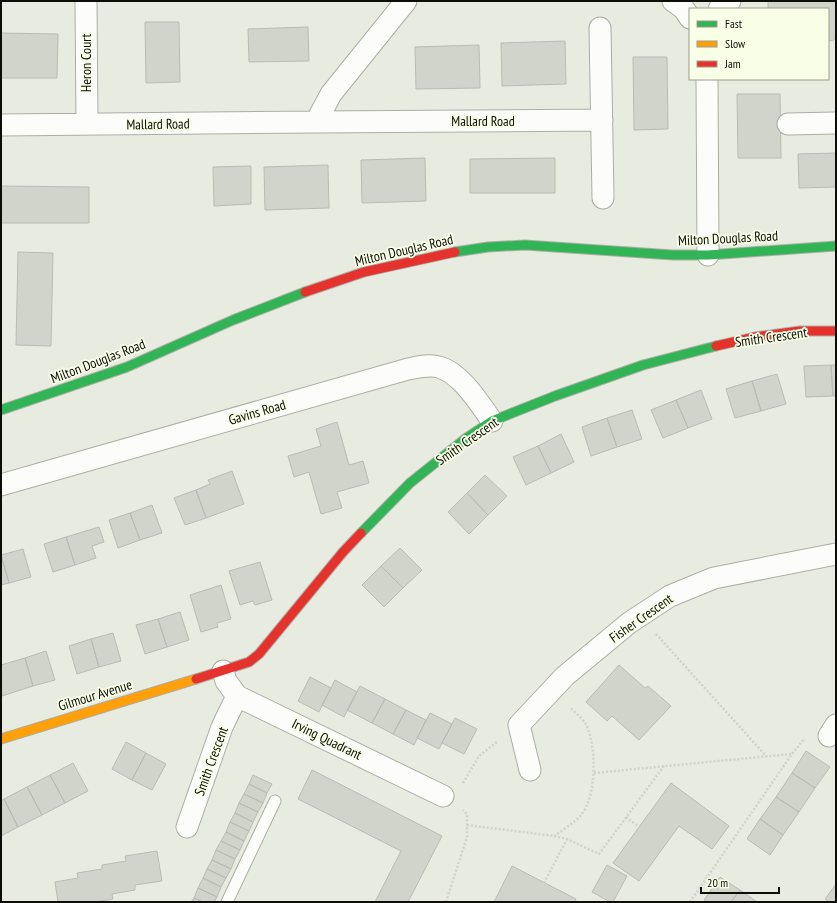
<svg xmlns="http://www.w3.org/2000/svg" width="837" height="903" font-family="'PT Sans Narrow',sans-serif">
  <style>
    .building { fill: #d1d4ca; stroke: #babcb3 }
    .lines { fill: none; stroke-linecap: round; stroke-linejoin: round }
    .lane-casing { stroke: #acaea5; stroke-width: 13 }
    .street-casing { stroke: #acaea5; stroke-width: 23 }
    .fast-casing { stroke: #acaea5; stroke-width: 11 }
    .slow-casing { stroke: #acaea5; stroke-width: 11 }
    .jam-casing { stroke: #acaea5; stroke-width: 11 }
    .path { stroke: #d1d2ce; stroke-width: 2.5; stroke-dasharray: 2 2; stroke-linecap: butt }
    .lane { stroke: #fcfcfa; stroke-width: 11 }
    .street { stroke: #fcfcfa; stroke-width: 21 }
    .fast { stroke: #30b455; stroke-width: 9 }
    .slow { stroke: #ff9f0a; stroke-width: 9 }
    .jam { stroke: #e5322d; stroke-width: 9 }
    .labels { text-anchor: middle; stroke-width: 3.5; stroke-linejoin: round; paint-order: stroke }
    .street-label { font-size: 14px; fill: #0c0d06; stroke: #f9fee7 }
  </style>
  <rect width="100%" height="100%" fill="#e8ebdf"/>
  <path class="building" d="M768 1H836V37H834V40L828 41V9H768Z
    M145 22H179L180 82 146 83Z
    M308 27 309 61 249 62 248 29Z
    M1 33 58 34 57 78H1Z
    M565 41 566 84 502 86 501 43Z
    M479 45 480 88 416 89 415 47Z
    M633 57H667L668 129 634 130Z
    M737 94H780L781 158H738Z
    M836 153V187L799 188 798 154Z
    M425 158 426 201 362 203 361 160Z
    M555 158V193H470V159Z
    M328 165 329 208 265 210 264 167Z
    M251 166V204L214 206 213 167Z
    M1 186 89 187V223H1Z
    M18 252 53 253 51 346 16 345Z
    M831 365 833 396 806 397 804 366Z
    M831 365H836V396H833Z
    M777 374 786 404 761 411 752 381Z
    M752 381 761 411 735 418 726 389Z
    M701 390 712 419 688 428 676 400Z
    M676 400 688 428 663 438 651 410Z
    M632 410 642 439 617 447 607 418Z
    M607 418 617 447 591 456 582 427Z
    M337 422 349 465 363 461 369 483 337 492 342 508 321 514 309 472 294 477 288 456 321 446 316 429Z
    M561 434 574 462 551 473 538 446Z
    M538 446 551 473 526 485 513 457Z
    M232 471 244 504 206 518 196 490 210 484 208 480Z
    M485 475 507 496 488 515 467 493Z
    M196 490 206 518 185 525 174 498Z
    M467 493 488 515 469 534 448 512Z
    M152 505 162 533 140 540 130 513Z
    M130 513 140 540 118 548 109 520Z
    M99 527 104 542 92 546 96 558 75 565 66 537Z
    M66 537 75 565 53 572 44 544Z
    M400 548 422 570 403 588 381 566Z
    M23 549 31 577 9 583 1 555Z
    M1 555 9 583 1 585Z
    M260 562 272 600 255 605 253 601 240 605 229 571Z
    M381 566 403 588 384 607 362 585Z
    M221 585 231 619 217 623 218 627 201 632 190 595Z
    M180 612 189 640 167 647 158 619Z
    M158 619 167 647 145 654 136 625Z
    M113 633 121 661 99 667 91 639Z
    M91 639 99 667 77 674 69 646Z
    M46 651 55 680 33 686 25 658Z
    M25 658 33 686 2 696 1 665Z
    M619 665 645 688 648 686 671 706 639 740 612 716 607 721 586 702Z
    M310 677 331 688 319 712 298 701Z
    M335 680 357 692 344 717 322 705Z
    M360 686 385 699 372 723 347 710Z
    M385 699 406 710 393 734 372 723Z
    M406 710 426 720 414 745 393 734Z
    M430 713 452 724 439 749 417 738Z
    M455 718 477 729 464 754 442 743Z
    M126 742 146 753 132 780 112 769Z
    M806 751 830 767 815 788 792 773Z
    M146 753 166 764 152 790 132 780Z
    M73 763 88 791 65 803 50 775Z
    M312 770 442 836 408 902H375L401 851 298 799Z
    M792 773 815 788 799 812 776 797Z
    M50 775 65 803 42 815 27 787Z
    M253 775 272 784 267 793 249 784Z
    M671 783 729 826 712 849 679 826 639 881 613 863Z
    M249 784 267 793 263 803 244 794Z
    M27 787 42 815 18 827 4 799Z
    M244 794 263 803 258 812 239 803Z
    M776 797 799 812 783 835 760 819Z
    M4 799 18 827 1 836V801Z
    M239 803 258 812 253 822 235 813Z
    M235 813 253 822 249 831 230 822Z
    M760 819 783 835 770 855 747 839Z
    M230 822 249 831 244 841 226 832Z
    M226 832 244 841 240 850 221 841Z
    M221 841 240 850 235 859 216 850Z
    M216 850 235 859 231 869 212 860Z
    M157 851 162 881 135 885V890L112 894 113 899 94 902H58L55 882 78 878 77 873 102 869V865L126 861 125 856Z
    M212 860 231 869 226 878 207 869Z
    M607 865 627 876 613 902H610L592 892Z
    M512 866 576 899 575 902H494Z
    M207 869 226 878 221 887 203 878Z
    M720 877 740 890 731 902H707L704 900Z
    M203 878 221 887 217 897 198 888Z
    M836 884V902H829L825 899Z
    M198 888 217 897 214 902H203L194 898Z
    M740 890 757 902H731Z
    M194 898 203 902H191Z"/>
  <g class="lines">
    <g class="lane-casing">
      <path id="lane" d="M227 902 275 801"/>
    </g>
    <g class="street-casing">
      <path id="street" d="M86 1 87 124
        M673 1 684 9 690 18
        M719 9 730 1
        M600 28 603 198
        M707 79 708 255
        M316 122 602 120
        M788 124 836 123
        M1 125 316 122 331 94 406 1
        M1 485 408 369C418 367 429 364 439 367 461 373 479 403 492 421
        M223 671 226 681 237 696 443 796
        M829 736 836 725
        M530 770 519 725 565 676 629 623 670 596 714 578 836 554
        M187 827 222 727 237 696"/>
    </g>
    <g class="fast-casing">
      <path id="fast" d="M455 252 488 247 525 245 673 255H708L836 246
        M1 410 127 367 233 320 305 292
        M361 533 410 483 465 439 492 421 555 396 643 365 716 346"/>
    </g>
    <g class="slow-casing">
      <path id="slow" d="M1 739 196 679"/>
    </g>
    <g class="jam-casing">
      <path id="jam" d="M305 292 364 272 455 252
        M716 346 755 337 800 331H836
        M196 679 249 662 259 654 343 552 361 533"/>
    </g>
    <path class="path" d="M656 634 767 757
      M594 773 791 754
      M463 783 479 756 498 741
      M626 817 639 827
      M467 825 554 836 567 839 599 854 664 766
      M554 836C563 830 574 823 581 815 597 797 597 743 585 723 581 717 574 712 570 707
      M544 883 567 839
      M446 902 467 837V814L463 810
      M690 902 792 754 805 738"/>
    <use href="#lane" class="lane"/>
    <use href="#street" class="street"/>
    <use href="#fast" class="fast"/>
    <use href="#slow" class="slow"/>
    <use href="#jam" class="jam"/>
  </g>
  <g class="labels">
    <g class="street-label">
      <text transform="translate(86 63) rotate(-90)" y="5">Heron Court</text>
      <text x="483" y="126">Mallard Road</text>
      <text transform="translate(158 124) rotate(-1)" y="5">Mallard Road</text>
      <text transform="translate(728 238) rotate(-3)" y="5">Milton Douglas Road</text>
      <text transform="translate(404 250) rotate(-13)" y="5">Milton Douglas Road</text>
      <text transform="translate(771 337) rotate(-8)" y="5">Smith Crescent</text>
      <text transform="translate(98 361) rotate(-21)" y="5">Milton Douglas Road</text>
      <text transform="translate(257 412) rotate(-16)" y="5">Gavins Road</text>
      <text transform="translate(467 441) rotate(-35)" y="5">Smith Crescent</text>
      <text transform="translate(641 618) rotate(-35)" y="5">Fisher Crescent</text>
      <text transform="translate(95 695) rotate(-17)" y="5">Gilmour Avenue</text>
      <text transform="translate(327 739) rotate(26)" y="5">Irving Quadrant</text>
      <text transform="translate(211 761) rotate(-70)" y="5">Smith Crescent</text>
    </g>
  </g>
  <rect width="837" height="903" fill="none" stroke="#0c0d06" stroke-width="4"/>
  <rect x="689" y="8" width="140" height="72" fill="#f9fee7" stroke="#9a9e8d"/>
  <rect x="697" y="21" width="20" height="6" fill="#30b455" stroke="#9a9e8d"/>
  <text x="725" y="28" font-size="12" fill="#0c0d06">Fast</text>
  <rect x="697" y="41" width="20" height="6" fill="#ff9f0a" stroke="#9a9e8d"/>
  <text x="725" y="48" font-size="12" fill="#0c0d06">Slow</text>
  <rect x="697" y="61" width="20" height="6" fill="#e5322d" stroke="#9a9e8d"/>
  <text x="725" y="68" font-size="12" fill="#0c0d06">Jam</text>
  <path d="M701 887v6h78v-6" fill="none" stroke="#0c0d06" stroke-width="2"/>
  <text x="707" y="887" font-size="12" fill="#0c0d06" stroke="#f9fee7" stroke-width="3" paint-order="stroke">20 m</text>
</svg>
